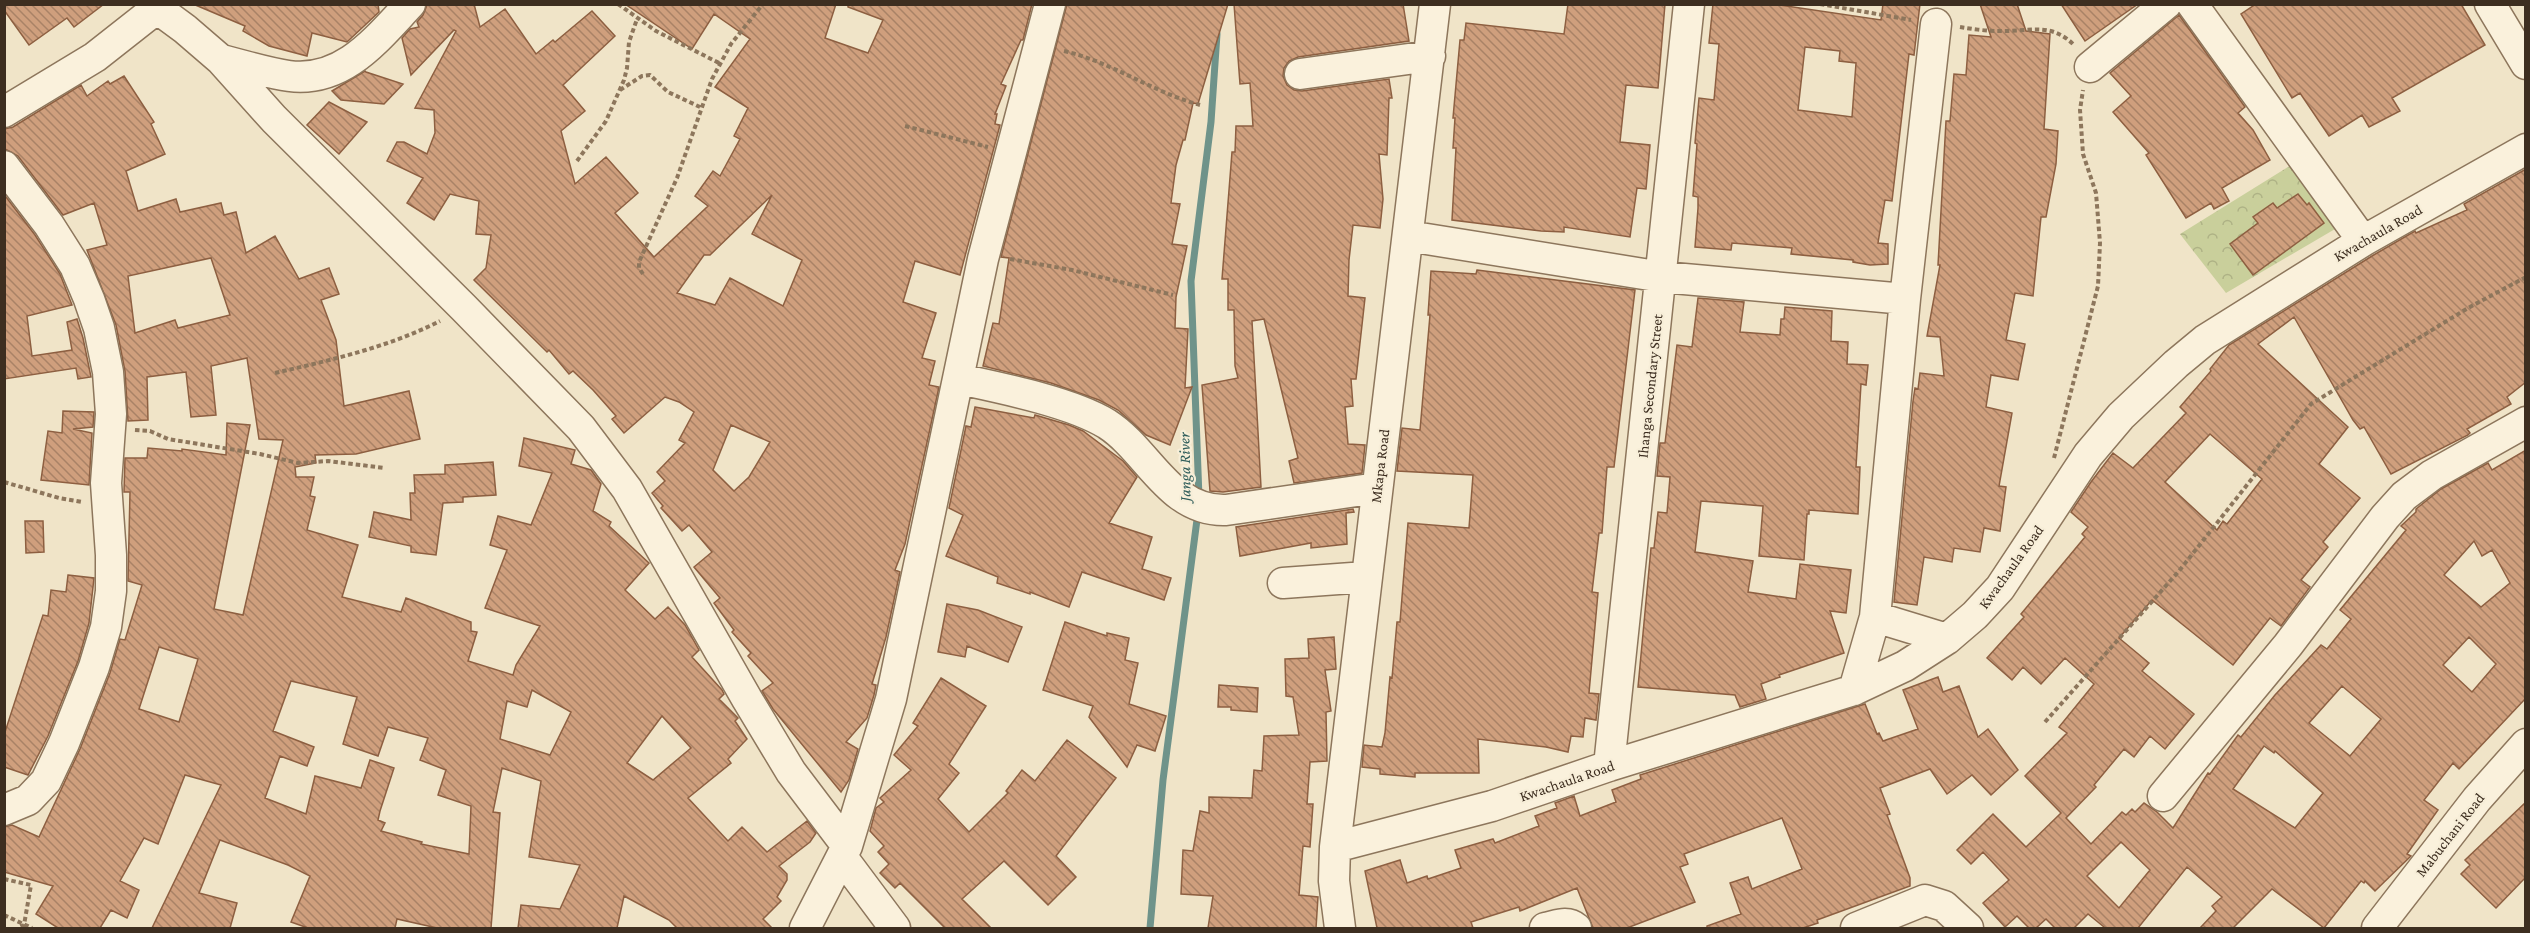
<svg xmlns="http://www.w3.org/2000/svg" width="2530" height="933" font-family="'Crimson Pro',serif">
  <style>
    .forest { fill: url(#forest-crowns) }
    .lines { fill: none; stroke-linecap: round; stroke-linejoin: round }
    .stream { stroke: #6f938a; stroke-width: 7 }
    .building { fill: url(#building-back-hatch); stroke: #8d5f41; stroke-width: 1.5; fill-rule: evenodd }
    .minor-casing { stroke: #8d765c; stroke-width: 33 }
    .path { stroke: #8d765c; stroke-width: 4; stroke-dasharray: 4.5 3; stroke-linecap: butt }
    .minor { stroke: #faf1dc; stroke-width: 30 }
    .labels { text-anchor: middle; stroke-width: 4.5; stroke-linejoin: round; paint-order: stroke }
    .street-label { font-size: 15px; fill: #3d2e20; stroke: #f7eed8 }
    .water-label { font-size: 16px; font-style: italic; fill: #2f5d5a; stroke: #f7eed8 }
  </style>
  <defs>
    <pattern id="forest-crowns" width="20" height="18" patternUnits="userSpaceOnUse" patternTransform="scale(1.5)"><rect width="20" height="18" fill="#c9cf9b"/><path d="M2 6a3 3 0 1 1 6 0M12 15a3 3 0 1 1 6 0" fill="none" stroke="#aeb285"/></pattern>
    <pattern id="building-back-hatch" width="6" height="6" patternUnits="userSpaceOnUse" patternTransform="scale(1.5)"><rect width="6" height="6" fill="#cf9f7d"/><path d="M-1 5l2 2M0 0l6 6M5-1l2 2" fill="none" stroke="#a98266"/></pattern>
  </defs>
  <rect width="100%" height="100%" fill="#f0e4c8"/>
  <path class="forest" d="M2301 159 2347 222 2226 293 2180 234Z"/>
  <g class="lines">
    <path class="stream" d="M1199 498 1191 281 1211 122 1217 34
      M1150 928 1163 780 1198 512"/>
  </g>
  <path class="building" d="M4 4H104L74 27 67 18 29 45 4 10Z
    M193 4H378L379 12 347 42 312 33 307 56 269 46 243 31 245 26Z
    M474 4 480 27 505 9 536 54 553 40 555 42 592 11 615 36 563 85 585 111 561 131 575 184 606 157 638 193 615 213 654 257 708 206 695 196 713 171 720 176 740 139 734 136 748 108 715 87 750 39 714 14 692 49 625 4H836L825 38 868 53 883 20 848 7V4H1032L1023 40H1021L1001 84 1006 86 995 114H997L995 124 1000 125 960 275 915 261 903 302 936 313 922 358 935 361 929 385 939 387 905 544 895 570 900 572 886 637 872 684 876 685 874 695 867 718 846 742 858 749 849 780 841 792 773 709 762 691 773 683 748 656 751 653 732 632 734 630 714 603 720 598 694 567 712 552 689 525 682 531 661 508 663 506 652 493 665 481 657 472 685 443 679 440 694 412 679 402 665 397 624 433 612 419 616 416 593 390 573 371 569 374 549 350 547 352 474 280 486 268 491 235 476 234 479 201 450 194 434 220 407 203 423 178 387 161 397 142H404L427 154 435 133 434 110 415 108 456 31 454 30 411 75 402 38 410 29 419 27 417 22 423 15 427 5ZM772 195 752 234 802 260 783 306 730 278 715 305 677 293 704 255H710ZM731 425 770 442 749 477 734 491 713 470Z
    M1067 4H1228L1198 104 1193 103 1185 140H1183L1176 165 1171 203 1180 204 1172 244 1187 246 1176 297 1175 328 1188 329 1185 388 1192 387 1170 445 1146 435 1118 410 1099 400 1051 383 983 366 993 323 999 324 1009 258 1001 257Z
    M1234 4H1403L1409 41 1298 57 1289 61 1284 68 1283 76 1287 85 1294 90 1302 91 1389 79 1392 98H1389L1387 155 1379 154 1383 199 1380 228 1353 225 1349 260 1348 296 1365 298 1356 379H1351L1353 406 1345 407 1348 444 1365 445 1362 473 1294 483 1289 461 1298 458 1264 319 1252 321 1261 487 1223 492 1210 491 1202 385 1238 378 1235 366 1234 310H1228V279H1222L1232 152H1235L1236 126H1253L1250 83 1240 84Z
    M1568 4H1665L1658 88 1626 85 1620 142 1650 145 1646 189 1637 188 1630 237 1564 227V232L1541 231 1452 220 1456 148H1453L1455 118H1453L1460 40H1464L1466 23 1564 34Z
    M1713 4H1773L1881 20 1883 4H1920L1914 55 1909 54 1892 201 1885 200 1878 243 1888 244V264L1870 265 1853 262V260L1791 254 1792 248 1732 243 1731 250 1695 247 1698 208V197L1693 196 1697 144 1695 143 1699 98 1714 100 1719 44 1709 43ZM1805 47 1840 51 1839 61 1856 63 1852 117 1798 110Z
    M1980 4H2017L2026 31 2050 34 2044 129 2058 131 2056 164 2046 217H2041L2033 296 2015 293 2006 340 2025 344 2018 380 1991 375 1986 407 2012 413 1999 486 2006 487 2000 531 1984 528 1980 552 1954 548 1952 562 1924 557 1917 605 1894 602 1913 401 1915 388 1918 389 1920 373 1944 376 1940 337 1927 336 1940 265H1938L1946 121H1950L1954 74 1966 75 1969 35 1991 37Z
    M2061 4H2138L2085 41Z
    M2256 4H2461L2485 45 2392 98 2400 111 2369 127 2362 115 2329 136 2300 93 2292 98 2241 14Z
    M2179 15 2245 107 2238 113 2253 130 2270 160 2222 188 2229 201 2214 209 2211 203 2186 218 2146 155 2149 153 2113 112 2131 96 2110 73Z
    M365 71 366 72 403 84 384 104 341 100 332 91Z
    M124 76 154 122 151 124 165 154 126 171 138 211 176 199 180 212 221 203 224 215 236 212 246 253 275 236 299 279 329 268 339 294 321 300 336 340 344 406 409 391 420 439 356 454 315 455 316 463 295 467 296 477H314L310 496 315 497 307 530 358 545 342 597 401 612 406 598 471 622V631L477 632 468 661 513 675 516 665 540 626 485 608 507 550 490 545 498 516 531 525 552 473 519 466 524 438 575 450 571 464 591 470 601 484 593 511 611 522 609 526 649 563 625 590 655 619 668 607 685 625 699 650 692 657 722 690 724 694 719 699 738 718 735 721 747 739 728 759 731 763 688 798 728 841 742 827 767 852 807 821 816 833 810 842 779 866 787 874V880L777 897 781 901 763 919 772 928H677L669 920 624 896 617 928H518L521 905 560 909 580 865 529 857 541 781 502 768 493 812 500 813 491 928H437L397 919 395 928H308L291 922 310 876 288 865 220 840 199 893 237 903 230 928H152L221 785 185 775 158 844 144 838 120 881 139 890 127 918 111 910 100 928H58L36 914 53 886 4 872V827L12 825 39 837 80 749 110 673 120 639 125 640 142 585 128 581 130 492H124L125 458H147L148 448 182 451V449L226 455 227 423 250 425 214 609 243 615 283 440 259 439 247 358 211 366 216 415 191 417 186 372 147 377 148 420 128 421 125 371 116 325 87 250 107 245 94 203 63 215 18 156 5 149 4 129 13 127 81 85 87 96 108 81 110 84ZM211 258 230 315 178 328 175 320 135 333 128 276ZM159 647 198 659 179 722 139 709ZM291 681 357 697 343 744 378 756 388 727 428 738 420 760 446 770 438 795 471 806 469 854 421 844 422 842 381 831 385 823 378 820 380 811 394 768 370 760 361 788 315 776 306 814 265 798 280 756 307 766 314 747 273 731ZM532 690 571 712 550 755 500 739 507 701 527 707ZM662 716 691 748 653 780 627 763Z
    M329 102 367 122 339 154 307 125Z
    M2526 169V382L2507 397 2511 404 2467 429 2470 433 2468 435 2391 474 2364 427 2360 429 2353 420 2294 317 2258 344 2348 427 2319 464 2360 498 2323 542 2328 547 2301 580 2310 587 2281 626 2270 618 2233 665 2152 600 2119 638 2149 663 2142 671 2194 714 2165 749 2150 736 2134 757 2124 749 2094 785 2096 787 2066 818 2091 844 2122 812 2126 815 2132 809 2135 812 2144 803 2157 812 2173 828 2208 773 2210 774 2238 735 2241 737 2275 695 2321 645 2327 649 2351 619 2340 610 2406 530 2401 526 2416 512V509L2441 489 2488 463 2492 470 2526 450V698L2459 769 2453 763 2424 800 2438 810 2407 854 2411 856 2375 891 2365 881 2364 883 2361 881 2324 928 2272 889 2233 928H2200L2216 911 2212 906 2222 897 2187 867 2138 928H2102L2104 927 2088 914 2074 928H2055L2046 919 2036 928H2029L2017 916 2005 927 1983 903 2009 880 1983 852 1971 864 1957 850 1993 814 2026 847 2061 813 2025 776 2067 733 2059 727 2094 684 2065 658 2041 684 2023 667 2012 680 1987 658 2024 617 2021 614 2085 537 2082 534 2088 527 2071 512 2091 482 2113 453 2133 468 2186 413 2180 407 2211 371 2210 369 2229 345 2372 256 2415 231 2416 233 2467 210 2464 204ZM2210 434 2262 479 2227 524 2223 521 2217 530 2165 482ZM2474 541 2482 556 2492 550 2510 583 2481 607 2444 575ZM2469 637 2496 664 2472 692 2443 665ZM2342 686 2381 719 2350 756 2309 723ZM2264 746 2274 753 2275 751 2323 793 2295 828 2233 789ZM2121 842 2150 870 2119 908 2087 876Z
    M2298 194 2307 205 2309 203 2324 223 2253 275 2230 244 2258 223 2253 217 2273 203 2277 208Z
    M6 197 35 235 60 274 72 305 27 316 32 356 72 350 67 322 77 319 83 338 91 377 78 379 76 368 4 379V199Z
    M1477 270 1635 290 1614 467H1607L1602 533H1599L1592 592 1598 593 1589 693 1599 694 1596 720 1585 718 1583 737 1571 736 1568 752 1546 747 1478 739 1479 773H1415V777L1380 774V769L1362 767 1364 745 1382 747 1385 733 1390 677 1392 678 1397 622H1400L1408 523 1469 528 1473 475 1397 471 1402 428 1420 430 1430 315H1428L1431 271 1476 274Z
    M1698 298 1744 302 1740 332 1780 335 1781 319H1784L1785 307 1832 311 1831 341 1848 342 1847 364 1868 365 1866 385 1861 384 1856 467H1860L1858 514 1809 510V514H1807L1804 560 1759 556 1763 506 1701 501 1695 552 1753 561 1748 592 1796 599 1800 564 1851 570 1846 613 1830 611 1844 653 1779 675 1780 677 1761 684 1766 699 1740 707 1735 695 1638 687 1651 548H1654L1658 512 1667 513 1670 477 1657 476 1660 443H1665L1677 345 1692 347Z
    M975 407 1034 418 1035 415 1069 425 1083 431 1123 461 1137 477 1109 523 1152 537 1142 569 1171 578 1164 600 1082 572 1069 607 1030 592V594L997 583 998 577 946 556 963 515 949 508 966 426 971 427Z
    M63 411 94 412 93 427 73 429 92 433 89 485 41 480 48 431 62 433Z
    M493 462 496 495 463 497V502L443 503 436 555 411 552V546L369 537 374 512 411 520 410 493H415L414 475 445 474V465Z
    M1353 509 1354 512 1346 513 1347 544 1311 548V543L1240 556 1236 527Z
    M25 521H43L44 552 26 553Z
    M68 575 94 578 89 623 78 661 48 736 28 775 4 767V735L43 615 48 616 51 590 66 592Z
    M947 604 978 610 1022 627 1008 662 967 646 965 657 938 652Z
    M1065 622 1107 636V633L1129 638 1125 660 1138 663 1129 704 1166 716 1155 751 1137 745 1127 767 1089 717 1093 706 1043 690Z
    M1334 637 1336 669 1325 670 1331 711 1326 712 1327 761 1310 762 1307 804H1313L1310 847 1303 846 1299 895 1318 897 1316 928H1208L1213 896 1181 894 1183 850 1193 851 1200 811 1209 813V797L1252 798 1254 770 1262 771 1264 736 1299 735 1293 697 1286 696 1285 659 1309 658 1308 639Z
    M1938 677 1943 692 1959 686 1978 737 1988 729 2018 770 1991 795 1972 775 1947 794 1930 769 1880 788 1890 814 1887 815 1910 878V886L1817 920 1818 923 1803 928H1707V926L1741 914 1730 883 1748 877 1752 889 1802 869 1782 818 1684 854 1688 864 1680 867 1695 902 1627 928H1593L1577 888 1520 911 1519 907 1471 922 1473 928H1377L1365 871 1400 860 1407 883 1427 876 1428 879 1461 868 1455 850 1493 839 1495 843 1539 826 1535 816 1557 808 1555 803 1574 796 1580 816 1616 802 1612 790 1641 779 1640 775 1865 704 1877 734 1879 733 1883 741 1918 729 1903 690Z
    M941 678 986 706 949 764 959 773 938 799 969 832 1008 793 1006 791 1022 770 1035 781 1067 740 1116 778 1056 856 1076 877 1048 905 1004 861 962 899 991 928H945L900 883 895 888 880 873 889 864 878 852 884 846 870 831 876 808 884 802 880 798 911 770 894 755 918 726 913 723Z
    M1219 685 1258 688 1257 712 1231 710V707H1218Z
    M2526 802V877L2496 908 2461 874 2470 865 2465 860Z"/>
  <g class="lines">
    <g class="minor-casing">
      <path id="minor" d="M151 4 185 29 221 60 274 119 464 308 581 428 627 489 747 699 791 772 847 846
        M2192 4 2363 241
        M2490 4 2526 64
        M221 60C243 65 266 73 289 76 343 83 376 40 410 4
        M2090 67 2166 4
        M1300 74 1430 56
        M4 112 95 57 156 9
        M4 166 49 225 75 266 89 299 99 328 108 372 111 414 106 483 111 555V591L106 627 94 667 64 743 46 781 28 800 4 810
        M1408 236 1662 277 1905 299
        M959 379C1001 388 1071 402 1107 424 1149 451 1169 512 1226 510L1377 488
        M1283 583 1366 577
        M1875 617 1947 639
        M1854 690 1875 617 1905 299 1936 24
        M1609 766 1689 4
        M2163 796 2288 645 2385 517 2404 496 2432 475 2526 422
        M1335 847 1492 806 1609 766 1854 690 1905 666 1947 639 1975 615 2000 588 2088 455 2121 416 2176 364 2205 340 2363 241 2526 149
        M842 857 895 928
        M805 928 847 846 891 699 983 259 1050 4
        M1340 928 1334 881 1335 847 1435 4
        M1545 928C1556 926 1567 920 1576 928
        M1856 928 1925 900 1944 906 1968 928
        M2377 928 2477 799 2526 744"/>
    </g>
    <path class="path" d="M618 4 656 31 719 63
      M1820 4 1911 20
      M1960 27C1972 29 1986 31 1998 31 2029 32 2051 21 2075 46
      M1064 51C1112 62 1152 92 1200 105
      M620 90 642 76 650 75 668 92 700 107
      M905 126 988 147
      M577 161 606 121 624 80 627 68 629 42 637 19
      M1010 259 1072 270 1173 295
      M643 274 639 268V262L677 178 712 79 731 44 763 4
      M275 373C331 360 389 347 440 321
      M135 430 150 431 168 439 260 454 298 463 328 461 385 468
      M2054 458 2098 286 2100 243 2096 193 2083 154 2080 110 2083 90
      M4 482 59 498 82 502
      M2045 722 2179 571 2311 404 2468 308 2526 277
      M4 879 31 885 24 925 18 928
      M4 915 32 928"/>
    <use href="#minor" class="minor"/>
  </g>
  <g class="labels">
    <g class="street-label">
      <text transform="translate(2378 233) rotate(-30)" y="5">Kwachaula Road</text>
      <text transform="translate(1650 386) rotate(-84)" y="5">Ihanga Secondary Street</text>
      <text transform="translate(1380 466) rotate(-83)" y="5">Mkapa Road</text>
      <text transform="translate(2011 567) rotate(-54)" y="5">Kwachaula Road</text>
      <text transform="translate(1567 781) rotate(-19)" y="5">Kwachaula Road</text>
      <text transform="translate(2450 835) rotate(-52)" y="5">Mabuchani Road</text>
    </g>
    <g class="water-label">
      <text transform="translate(1184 467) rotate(-91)" y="6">Janga River</text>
    </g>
  </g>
  <rect width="2530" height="933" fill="none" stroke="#3d2e20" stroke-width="12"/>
</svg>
